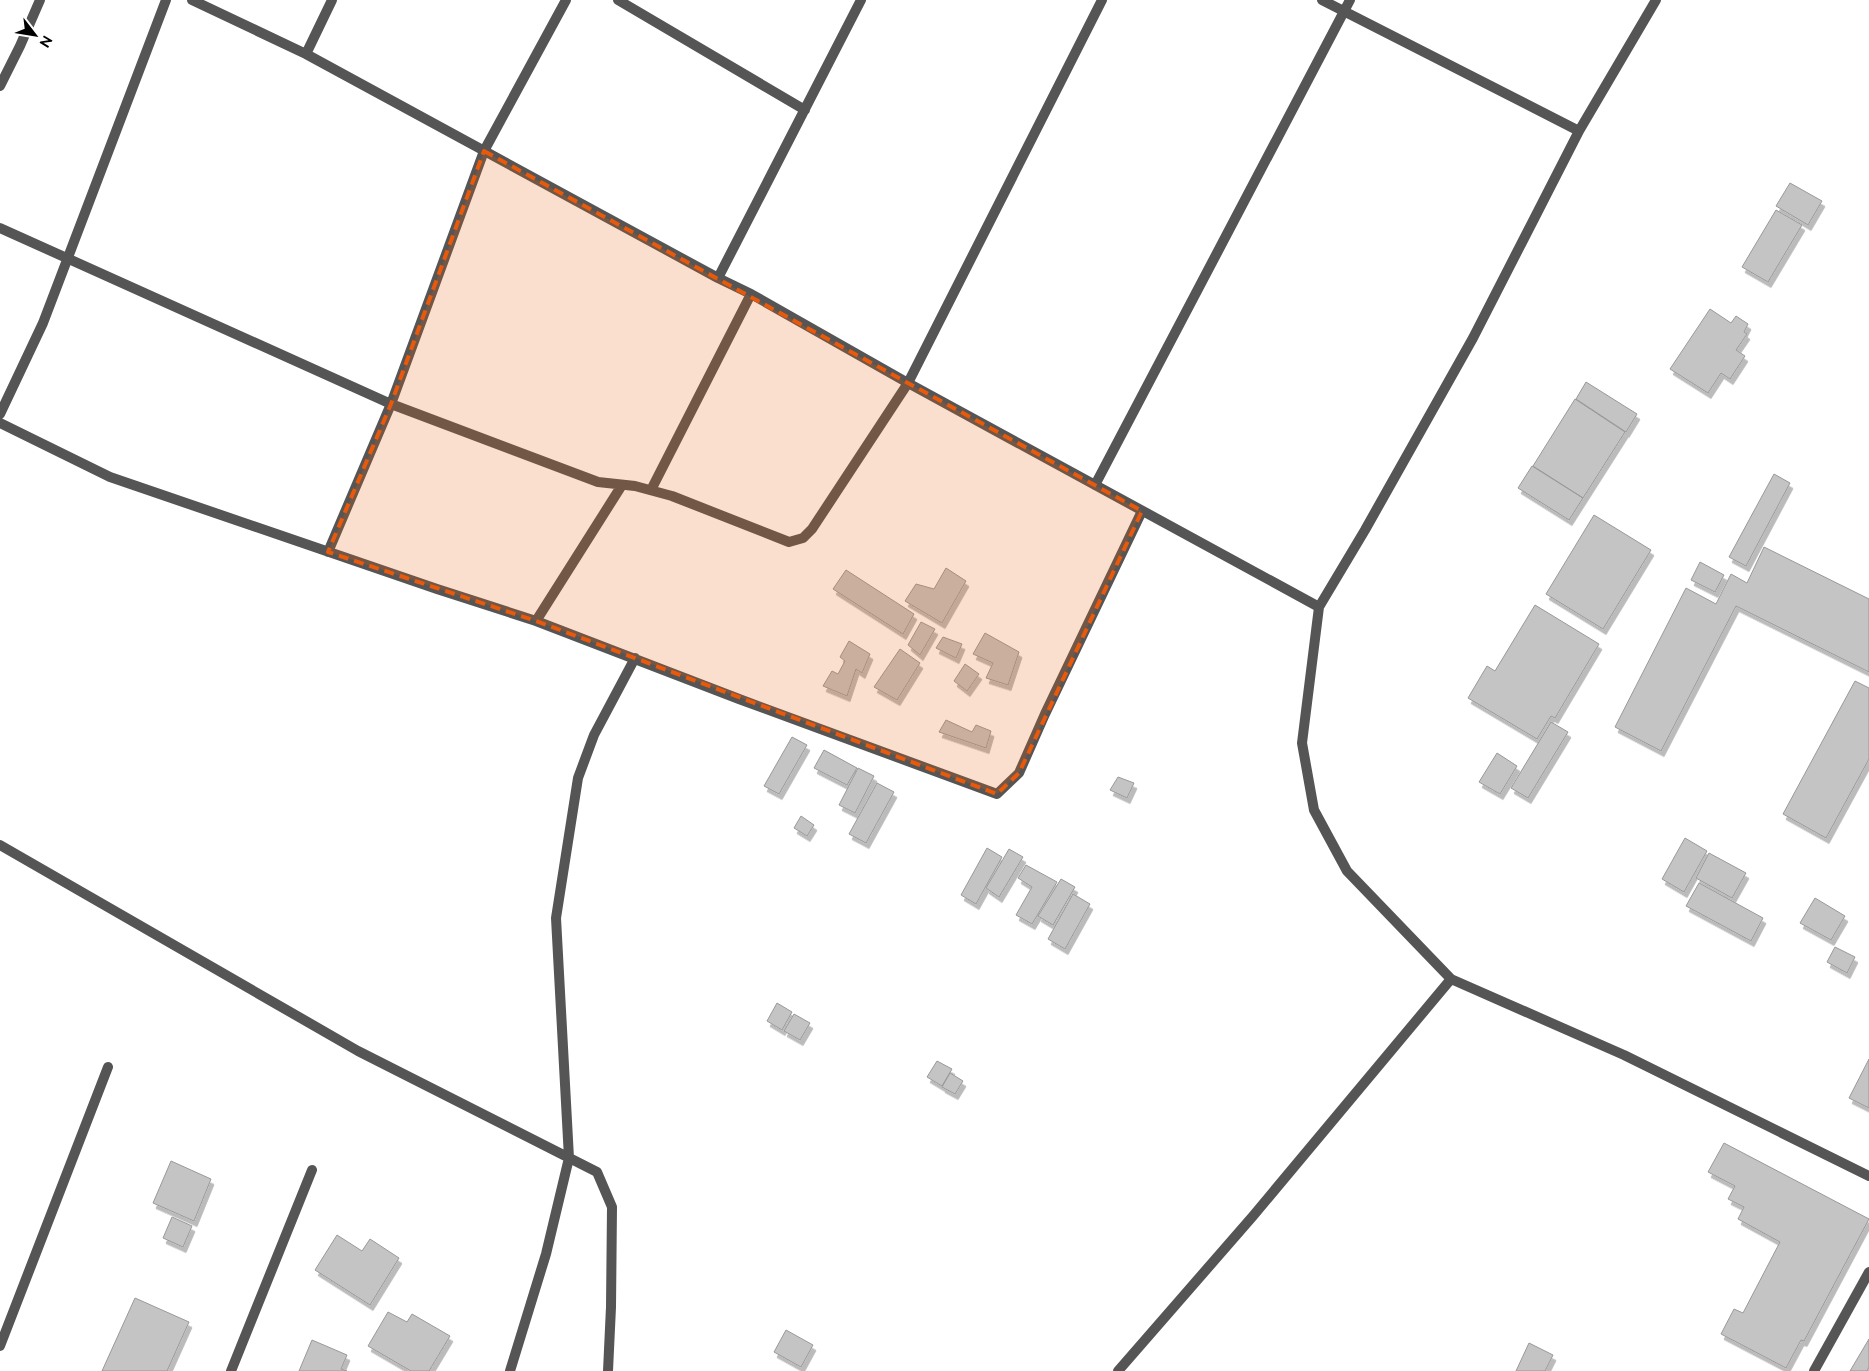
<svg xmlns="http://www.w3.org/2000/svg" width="1869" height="1371" font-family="Raleway,sans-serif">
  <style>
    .building { fill: #c4c4c4; stroke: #999; filter: url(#shadow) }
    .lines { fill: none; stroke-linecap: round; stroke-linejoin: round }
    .street { stroke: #555; stroke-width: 10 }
    .marked { fill: #e8590c; fill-opacity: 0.2; stroke: #e8590c; stroke-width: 4; stroke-dasharray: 10 6; stroke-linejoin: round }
  </style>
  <defs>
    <filter id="shadow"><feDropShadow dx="3" dy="5.5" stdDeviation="0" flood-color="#0004"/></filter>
  </defs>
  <rect width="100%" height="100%" fill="#fff"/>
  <path class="building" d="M1790 183 1822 201 1808 225 1776 206Z
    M1776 210 1802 225 1768 282 1742 267Z
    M1710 309 1731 323 1736 316 1748 324 1744 332 1747 334 1736 350 1745 356 1730 379 1721 373 1708 393 1670 369Z
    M1586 382 1637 414 1626 432 1576 399Z
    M1575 399 1625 432 1583 498 1533 466Z
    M1532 466 1583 498 1569 520 1518 488Z
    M1774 474 1790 483 1746 566 1729 557Z
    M1594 515 1651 550 1603 629 1546 594Z
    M1764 547 1869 599V672L1736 606 1661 751 1615 727 1686 588 1716 604 1731 574 1747 583Z
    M1700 562 1724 575 1715 592 1691 580Z
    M946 568 966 581 942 623 905 601 916 584 934 589Z
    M846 570 914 614 903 634 833 589Z
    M1535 605 1599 644 1555 718 1551 716 1537 739 1468 698 1487 666 1495 671Z
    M921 622 935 629 920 655 908 645Z
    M985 633 1019 652 1008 685 986 678 993 663 973 654Z
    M943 637 962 644 956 658 936 648Z
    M849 641 870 654 862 673 856 669 847 696 823 686 832 671 838 674 845 661 840 657Z
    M900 649 920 663 897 700 874 687Z
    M965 664 979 674 967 691 954 681Z
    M1855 681 1869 688V759L1826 838 1783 814Z
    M946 720 972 732 976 725 991 731 986 748 939 732Z
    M1551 722 1568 732 1528 798 1511 788Z
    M792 737 807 745 779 794 764 786Z
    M824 750 857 768 847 785 814 768Z
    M1497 753 1517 766 1500 794 1479 782Z
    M858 768 874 776 855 813 839 805Z
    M1118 777 1134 783 1127 798 1110 790Z
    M877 783 894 792 866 843 849 834Z
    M801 816 814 825 807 836 794 828Z
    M1685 838 1707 851 1684 892 1662 879Z
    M987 848 1002 857 976 904 961 895Z
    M1009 849 1023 857 999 897 986 888Z
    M1709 853 1746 873 1732 898 1696 878Z
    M1026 865 1057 882 1032 924 1016 915 1032 887 1018 878Z
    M1061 879 1075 887 1053 925 1038 916Z
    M1699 883 1763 918 1751 941 1686 906Z
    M1073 894 1090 904 1065 949 1048 939Z
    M1815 898 1845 916 1831 940 1800 923Z
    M1835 947 1855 957 1847 973 1827 962Z
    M777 1003 792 1012 782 1030 767 1021Z
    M794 1014 810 1023 800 1040 784 1031Z
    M1869 1059V1108L1849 1098Z
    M937 1061 952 1069 942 1086 927 1077Z
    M950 1073 963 1081 955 1094 942 1087Z
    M1724 1143 1869 1219 1804 1341 1801 1340 1786 1368 1721 1334 1734 1309 1743 1313 1780 1242 1738 1219 1744 1207 1728 1199 1735 1186 1708 1172Z
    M171 1161 211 1179 194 1221 153 1203Z
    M172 1217 192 1226 183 1247 163 1238Z
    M337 1235 362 1251 370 1239 399 1258 370 1305 315 1270Z
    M135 1298 189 1322 167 1371H102Z
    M388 1312 407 1322 412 1314 450 1336 429 1371H411L368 1346Z
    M786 1330 813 1345 801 1367 774 1352Z
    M1869 1339V1367L1867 1371H1850Z
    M312 1340 347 1355 341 1369 347 1371H299Z
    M1529 1343 1553 1355 1545 1371H1516Z"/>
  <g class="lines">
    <path class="street" d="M192 0 306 54 718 278 751 294 908 383 1319 607
      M618 0 805 110
      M1322 0 1579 131
      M1656 0 1579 131 1473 338 1365 530 1319 607 1302 743 1314 810 1347 871 1451 979 1624 1055 1869 1176
      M306 54 332 0
      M0 86 20 46 40 0
      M0 228 391 404 598 482 635 486 672 496 789 542 803 538 812 529 908 383 1102 0
      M718 278 861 0
      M0 414 43 323 166 0
      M0 423 110 477 437 589 536 621 739 699 997 794 1019 773 1045 714 1142 511
      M1095 485 1350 0
      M651 490 751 294
      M328 552 391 404 484 151 566 0
      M536 621 622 485
      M0 845 358 1051 597 1172 612 1207 611 1307 608 1371
      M0 1346 108 1067
      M231 1371 312 1170
      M510 1371 546 1254 569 1158 556 918 578 778 594 735 635 658
      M1118 1371 1253 1216 1451 979
      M1814 1371 1869 1272"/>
  </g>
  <path class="marked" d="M484 151 1142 511 1019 773 997 794 536 621 328 552 391 404Z"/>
  <g transform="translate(35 35) rotate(121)" stroke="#ffffff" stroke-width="4" paint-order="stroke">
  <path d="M0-4L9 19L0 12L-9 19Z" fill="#000000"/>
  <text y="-8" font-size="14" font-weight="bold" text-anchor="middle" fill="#000000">N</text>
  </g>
</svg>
